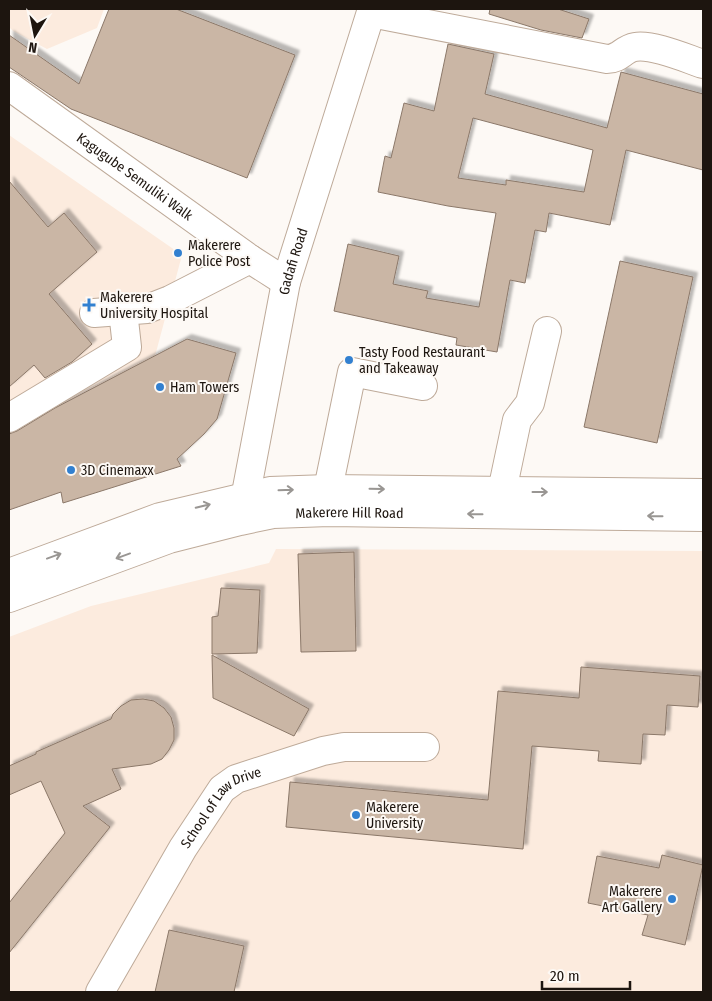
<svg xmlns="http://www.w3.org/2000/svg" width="712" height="1001" font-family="'Fira Sans Condensed',sans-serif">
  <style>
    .built { fill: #fcebde }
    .building { fill: #cab6a5; stroke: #8b7869; fill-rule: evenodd; filter: url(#shadow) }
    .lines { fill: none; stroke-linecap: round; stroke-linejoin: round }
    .minor-casing { stroke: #beaa99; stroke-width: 30 }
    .major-casing { stroke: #beaa99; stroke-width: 30 }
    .minor { stroke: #fff; stroke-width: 28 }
    .major { stroke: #fff; stroke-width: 28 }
    .oneway { stroke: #999693 }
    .poi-dot { fill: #3280d0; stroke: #fdf9f5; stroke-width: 2 }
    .labels { text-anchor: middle; stroke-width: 4; stroke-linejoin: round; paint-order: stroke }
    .street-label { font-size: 14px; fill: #1d150f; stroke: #fdf9f5 }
    .poi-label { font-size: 14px; fill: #1d150f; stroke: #fdf9f5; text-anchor: start }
  </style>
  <defs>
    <filter id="shadow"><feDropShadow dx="4.5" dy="-4.5" stdDeviation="1" flood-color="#0004"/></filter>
  </defs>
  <rect width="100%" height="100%" fill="#fdf9f5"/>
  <path class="built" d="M9 9H104L97 28 47 49 13 31 9 27Z
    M9 135 182 255 155 356 9 433Z
    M276 549 703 551V992H9V637L91 606 269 563Z"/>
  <path class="building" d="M109 9H176L295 55 247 178 71 109 9 67V35L79 84Z
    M490 9H558L589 19 582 38 541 30 489 14Z
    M448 44 494 54 485 94 607 128 621 72 703 94V170L626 150 610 225 549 213 546 232 535 230 525 283 510 280 497 352 456 345 457 338 334 311 348 244 399 256 393 284 428 291 426 298 479 307 496 213 448 206 378 192 385 156 391 158 404 103 434 111ZM473 118 593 150 584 192 506 180V185L458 178Z
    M9 181 48 227 64 213 97 252 49 294 92 344 72 362 45 378 34 365 9 387Z
    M620 261 693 277 657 443 584 427Z
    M187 339 236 353 217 419 204 434 177 459 181 466 63 503 61 492 9 510V434L17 431 55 408Z
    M354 552 356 651 301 652 298 554Z
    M221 588 260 590 257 653 212 654V617L218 616Z
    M212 655 309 709 294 736 213 698Z
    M581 667 700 676 698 707 667 705 665 735 643 734 641 764 598 761 599 751 532 746 523 849 286 827 290 782 488 800 498 691 579 698Z
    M143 699 154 701 164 708 171 717 174 728V740L169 750 162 759 151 764 112 769 121 789 83 806 110 827 9 953V903L65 833 41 781 9 795V766L36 754V752L111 719 113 714 121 706 131 700Z
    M662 855 703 865 685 945 642 935 648 915 588 903 597 856 659 868Z
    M169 930 244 946 234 992H155Z"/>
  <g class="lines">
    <g class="minor-casing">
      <g id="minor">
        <path d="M371 13 607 59C620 59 623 49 635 47 653 44 685 58 703 64"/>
        <path id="s1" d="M9 86 250 259 286 282"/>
        <path d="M94 313 147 309 170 300 250 259"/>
        <path d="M9 418 127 347 123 311"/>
        <path d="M328 489 352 372 423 386"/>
        <path d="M502 491 517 420 530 403 547 331"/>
        <path id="s2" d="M241 520 286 282 372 9"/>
        <path id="s3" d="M100 992 183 848 222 789 236 779 323 751 344 747H425"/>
      </g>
    </g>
    <g class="major-casing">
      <g id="major">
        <path d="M9 573 160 517 270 491 328 489 703 493"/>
        <path id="s4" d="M9 598 169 539 240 521 273 514 329 512 703 517"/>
      </g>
    </g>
    <use href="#minor" class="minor"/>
    <use href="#major" class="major"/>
  </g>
  <defs><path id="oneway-shaft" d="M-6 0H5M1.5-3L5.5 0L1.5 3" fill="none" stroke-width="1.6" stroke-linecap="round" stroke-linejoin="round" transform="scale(1.25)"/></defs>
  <g class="oneway">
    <use href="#oneway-shaft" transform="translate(377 489) rotate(1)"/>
    <use href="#oneway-shaft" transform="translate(286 490) rotate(-2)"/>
    <use href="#oneway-shaft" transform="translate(540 492)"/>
    <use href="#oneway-shaft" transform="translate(203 506) rotate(-14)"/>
    <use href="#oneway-shaft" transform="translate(475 514) rotate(-179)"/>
    <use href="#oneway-shaft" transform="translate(655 516) rotate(-179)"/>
    <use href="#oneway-shaft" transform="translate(54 556) rotate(-20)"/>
    <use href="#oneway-shaft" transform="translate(123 556) rotate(160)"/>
  </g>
  <g class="poi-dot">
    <circle cx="178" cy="253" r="5"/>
    <path d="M86.5 297.5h5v5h5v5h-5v5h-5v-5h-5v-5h5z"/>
    <circle cx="349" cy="360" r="5"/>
    <circle cx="160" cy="387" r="5"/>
    <circle cx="71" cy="470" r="5"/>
    <circle cx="356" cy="815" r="5"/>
    <circle cx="672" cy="899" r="5"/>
  </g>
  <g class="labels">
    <g class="street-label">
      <text dy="5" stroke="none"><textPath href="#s1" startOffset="155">Kagugube Semuliki Walk</textPath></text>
      <text dy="5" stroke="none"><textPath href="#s2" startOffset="264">Gadafi Road</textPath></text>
      <text dy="5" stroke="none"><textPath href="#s4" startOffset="354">Makerere Hill Road</textPath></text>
      <text dy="5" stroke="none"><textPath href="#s3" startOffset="224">School of Law Drive</textPath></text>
    </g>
    <g class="poi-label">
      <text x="188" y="250">Makerere<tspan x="188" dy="16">Police Post</tspan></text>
      <text x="100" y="302">Makerere<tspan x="100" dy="16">University Hospital</tspan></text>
      <text x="359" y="357">Tasty Food Restaurant<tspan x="359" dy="16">and Takeaway</tspan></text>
      <text x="170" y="392">Ham Towers</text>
      <text x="81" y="475">3D Cinemaxx</text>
      <text x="366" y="812">Makerere<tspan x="366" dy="16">University</tspan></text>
      <text x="662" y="896" text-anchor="end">Makerere<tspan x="662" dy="16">Art Gallery</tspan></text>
    </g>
  </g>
  <rect width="712" height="1001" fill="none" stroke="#1d150f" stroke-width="20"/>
  <g transform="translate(35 35) rotate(190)" stroke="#fdf9f5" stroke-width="4" paint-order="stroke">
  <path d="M0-4L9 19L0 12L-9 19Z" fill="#1d150f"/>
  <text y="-8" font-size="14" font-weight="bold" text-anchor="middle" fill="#1d150f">N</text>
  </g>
  <path d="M542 981v8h88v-8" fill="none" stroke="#1d150f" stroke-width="2.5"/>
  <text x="550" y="981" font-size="15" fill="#1d150f" stroke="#fdf9f5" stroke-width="4" paint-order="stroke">20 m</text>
</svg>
